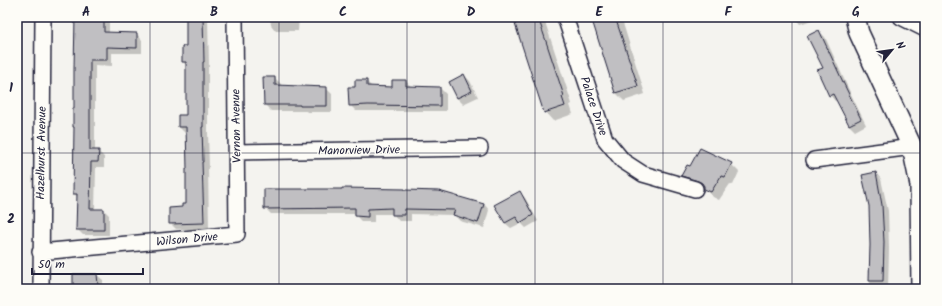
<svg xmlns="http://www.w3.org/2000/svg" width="942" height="306" font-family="Kalam,sans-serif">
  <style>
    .shadow { fill: #0003 }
    .building { fill: #c0bfc2; stroke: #22223b }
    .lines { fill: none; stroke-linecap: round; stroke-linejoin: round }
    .minor-casing { stroke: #22223b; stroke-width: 18 }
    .tertiary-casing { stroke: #22223b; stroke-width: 22 }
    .minor { stroke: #fdfcf7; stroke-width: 15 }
    .tertiary { stroke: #fdfcf7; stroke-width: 19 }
    .grid { fill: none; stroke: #22223b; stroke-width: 1; stroke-opacity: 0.55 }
    .labels { text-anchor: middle; stroke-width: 3; stroke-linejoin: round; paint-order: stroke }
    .street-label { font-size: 12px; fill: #22223b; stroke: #fdfcf7 }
    .neatline { fill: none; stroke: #22223b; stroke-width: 1.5 }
    .grid-label { font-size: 13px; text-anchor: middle; font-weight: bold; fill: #22223b }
  </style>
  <rect width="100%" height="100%" fill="#f4f3ef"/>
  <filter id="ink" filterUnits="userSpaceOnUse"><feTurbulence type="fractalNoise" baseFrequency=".025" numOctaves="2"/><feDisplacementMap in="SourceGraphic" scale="8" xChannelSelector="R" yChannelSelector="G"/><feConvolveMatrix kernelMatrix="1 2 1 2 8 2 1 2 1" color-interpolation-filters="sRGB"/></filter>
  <g filter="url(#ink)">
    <path class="shadow" d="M75 17H109V33L137 34 142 40V53H112V66L95 65V151H98L104 157V167H96L95 210H104L109 215V235H83L77 229V197L74 193 75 109Z
      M187 17H208L209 67H208V133L209 167H208L209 229H176L170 223 183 208 187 205 188 170 187 133H185L179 127 187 116V66L183 62 187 47Z
      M270 17H299L298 31H276L271 25Z
      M515 17H544L546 25 572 104 570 105 573 114 553 121 545 112Z
      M592 17H621L645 94 624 101 616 93Z
      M794 17H815V19L800 24Z
      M819 31 825 37 848 88 866 125 855 131 849 125 837 100 835 101 830 95 824 68Z
      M925 74V81L922 75Z
      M464 75 470 81 478 97 463 104 457 98 450 82Z
      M275 78 281 84V87L326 88 332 94V112H307L306 111H271L265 105Z
      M366 81 372 87 393 88 406 81 412 88H440L446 94V111H356L350 105 356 88Z
      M731 164 739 172 733 185 730 184 719 200 713 197 705 188 691 184 682 175 690 168Z
      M876 173 881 179 888 211 889 249 888 289H870L871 245Z
      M405 190 406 191 484 204 489 210 484 228 460 221 454 215 411 214V221H399L393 214H374V222H362L356 216V214H271L265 208Z
      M520 192 525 198 538 221 526 228 521 223 511 228 505 223Z
      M97 275 103 280V289H74Z"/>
    <path class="building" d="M75 17H104V32L137 33V48L107 47V60H90V150H99L98 162H91L90 209H104V230H76L77 194H73L74 127H73V108H74V69Z
      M186 17H203L204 62H203V127H202L203 162H202L204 223 169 224V208L182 207V204H186V169H187L186 127H178V115H186V62H182V46H186Z
      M514 17H538L564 96 562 97 565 106 544 113 515 24H516Z
      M591 17H615L638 86 615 93Z
      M819 30 843 82 861 119 849 125 833 94 829 96 817 70 823 68 807 36Z
      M464 74 472 91 457 98 449 82Z
      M263 77H275V85L327 87V106H300V105H264Z
      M355 80H367V86L392 87V80H406V86L440 87V106L368 105 349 106 348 87H355Z
      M700 148 732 163 725 177 721 176 711 192 704 189V186L702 183 698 181 681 176 687 165 690 166Z
      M876 172 882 205 884 242 883 281H869L870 245 869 206 862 175Z
      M342 188 405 189V190L439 191 484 204 478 223 453 215 455 210 405 209V215H392V208L368 209V217L355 216V208L264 209V189H342Z
      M520 191 533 215 520 223 516 217 505 223 494 205Z
      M73 274H97L98 285H91V289H73Z"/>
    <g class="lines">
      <g class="minor-casing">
        <path id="minor" d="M565 17 605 139 623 161 643 174 695 189
          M901 17 925 29
          M237 152 480 148
          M814 160 912 147
          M40 252 237 234 235 17
          M41 289 43 17"/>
      </g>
      <g class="tertiary-casing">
        <path id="tertiary" d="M855 17 859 33 912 147 920 185 921 289"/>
      </g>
      <use href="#minor" class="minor"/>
      <use href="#tertiary" class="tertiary"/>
    </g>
  </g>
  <path class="grid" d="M150 17V289M279 17V289M407 17V289M535 17V289M663 17V289M792 17V289M17 153H925"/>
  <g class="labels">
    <g class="street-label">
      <text transform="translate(594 106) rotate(71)" y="4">Palace Drive</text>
      <text transform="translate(236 126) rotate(-91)" y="4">Vernon Avenue</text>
      <text transform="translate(359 150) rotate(-1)" y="4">Manorview Drive</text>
      <text transform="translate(41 153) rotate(-89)" y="4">Hazelhurst Avenue</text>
      <text transform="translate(187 239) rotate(-5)" y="4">Wilson Drive</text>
    </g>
  </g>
  <rect width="942" height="306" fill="none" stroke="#fdfcf7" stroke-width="44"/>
  <g transform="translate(892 50) rotate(61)" stroke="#fdfcf7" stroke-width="3" paint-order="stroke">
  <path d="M0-3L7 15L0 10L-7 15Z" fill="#22223b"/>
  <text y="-6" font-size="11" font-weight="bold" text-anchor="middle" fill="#22223b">N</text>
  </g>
  <path d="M32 268v6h111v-6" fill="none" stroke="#22223b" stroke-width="2"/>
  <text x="38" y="268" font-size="12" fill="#22223b" stroke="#fdfcf7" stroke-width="3" paint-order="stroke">50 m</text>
  <rect x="22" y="22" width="898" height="262" class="neatline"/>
  <g class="grid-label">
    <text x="86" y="16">A</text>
    <text x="214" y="16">B</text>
    <text x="343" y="16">C</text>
    <text x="471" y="16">D</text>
    <text x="599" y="16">E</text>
    <text x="728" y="16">F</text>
    <text x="856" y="16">G</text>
    <text x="11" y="92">1</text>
    <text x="11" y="223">2</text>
  </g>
</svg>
